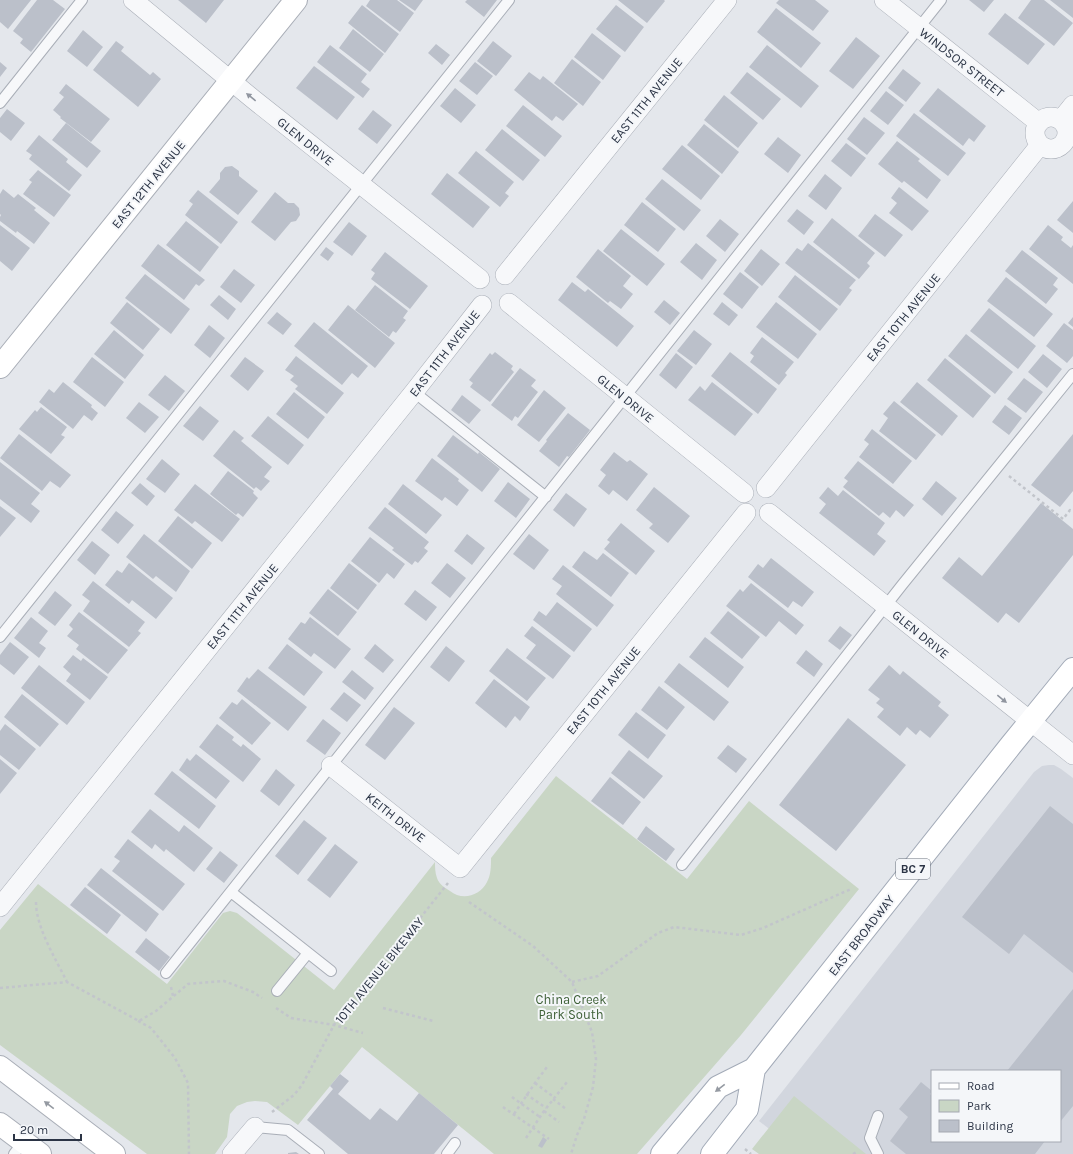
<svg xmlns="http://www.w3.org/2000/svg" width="1073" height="1154" font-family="Karla,sans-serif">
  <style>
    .built { fill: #d2d6de; fill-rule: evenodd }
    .green { fill: #c9d6c5 }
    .building { fill: #bbc0ca }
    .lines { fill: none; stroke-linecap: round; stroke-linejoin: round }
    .lane-casing { stroke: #a9aeb7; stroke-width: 12 }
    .street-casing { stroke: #a9aeb7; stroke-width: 20 }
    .secondary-casing { stroke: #a9aeb7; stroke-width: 24 }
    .primary-casing { stroke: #a3abb8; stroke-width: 24 }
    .path { stroke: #c2c5cb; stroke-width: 2.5; stroke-dasharray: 3 3; stroke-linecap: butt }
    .lane { stroke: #f7f8fa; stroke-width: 10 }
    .street { stroke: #f7f8fa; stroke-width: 19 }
    .secondary { stroke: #fff; stroke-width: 22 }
    .primary { stroke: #fff; stroke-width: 22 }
    .oneway { fill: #9196a0 }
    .oneway2 { fill: #959aa2 }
    .labels { text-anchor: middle; stroke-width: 4; stroke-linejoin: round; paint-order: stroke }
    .shield { fill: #f4f6f9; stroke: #676e7b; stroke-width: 1 }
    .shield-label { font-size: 12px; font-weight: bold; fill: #2b3445 }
    .street-label { font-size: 13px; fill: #2b3445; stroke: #f4f6f9 }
    .park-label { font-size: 13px; fill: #3f6138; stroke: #f4f6f9 }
  </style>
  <rect width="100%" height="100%" fill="#e4e7ec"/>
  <path class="built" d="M1049 765H1054L1061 769 1073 778V1154H801L759 1121 1034 772 1042 766ZM932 1071H1060V1141H932Z"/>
  <path class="green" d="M556 776 687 879 749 801 859 889 741 1035 637 1154H494L362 1047 298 1125 267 1102 255 1101 247 1102 237 1106 230 1114 227 1137 215 1154H147L0 1045V930L38 884 167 984 223 913 230 911 237 913 334 990 435 862C435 867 435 873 437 878 439 884 445 888 450 891 462 901 480 896 487 882 491 875 491 866 491 858Z
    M794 1096 866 1154H759L752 1149Z"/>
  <path class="building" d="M0 0H31L8 29 0 22Z
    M37 0H53L65 9 31 52 20 43 23 39 13 31Z
    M178 0H224L206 23Z
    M370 0H397L414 13 400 32 366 6Z
    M399 0H423L415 11Z
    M467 0H497L484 17 465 2Z
    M618 0H664L665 1 647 23Z
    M779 0H815L829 11 813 31 776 3Z
    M969 0H994L984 12Z
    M1031 0H1044L1073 23 1054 46 1018 18Z
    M1050 0H1073V18Z
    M362 5 399 34 385 53 348 23Z
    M616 5 644 27 625 52 596 29Z
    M776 8 821 43 801 68 757 32Z
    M1005 13 1045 44 1028 65 988 34Z
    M353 29 384 54 370 72 339 48Z
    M83 30 103 47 87 67 67 51Z
    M592 33 621 56 603 80 574 57Z
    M856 37 880 56 853 89 829 71Z
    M116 41 124 47 121 51 150 75 153 72 161 79 138 107 93 70Z
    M493 41 512 56 496 76 477 61Z
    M436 44 450 55 442 65 428 53Z
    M330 45 367 74 361 82 370 89 363 98 317 62Z
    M767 45 819 86 801 108 749 67Z
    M572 59 601 82 583 106 554 83Z
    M0 62 7 68 0 77Z
    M475 62 493 76 477 95 459 81Z
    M314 66 355 97 337 120 296 88Z
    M903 69 921 83 906 102 888 88Z
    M529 72 540 80 543 76 578 104 563 121 556 116 552 121 514 90Z
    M747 72 781 99 763 120 730 93Z
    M66 84 110 119 91 142 60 118 61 117 53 110 64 97 59 93Z
    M455 88 476 105 461 123 440 106Z
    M938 88 986 126 974 142 969 138 963 146 919 111Z
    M886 91 904 105 888 125 870 111Z
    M724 95 758 123 738 148 704 120Z
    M523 105 562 136 545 157 506 126Z
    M7 109 25 123 11 141 0 132V118Z
    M373 110 392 125 377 144 358 129Z
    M914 113 966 153 948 176 896 136Z
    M864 117 885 133 867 155 847 139Z
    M66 123 101 151 87 168 52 140Z
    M704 124 739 152 722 174 687 145Z
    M502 129 540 160 523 181 485 150Z
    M39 135 68 159 66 162 82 175 69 191 29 159 32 155 26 151Z
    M778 137 801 155 788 173 764 154Z
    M897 141 920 159 918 161 941 180 927 199 904 181 902 183 878 164Z
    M846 143 866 158 851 177 831 161Z
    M682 145 720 176 701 200 662 169Z
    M476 151 514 182 505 193 509 196 500 207 458 173Z
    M232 166 239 171V176L258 191 238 215 209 192 220 179V173L225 167Z
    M38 170 71 195 54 217 23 194 32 182 29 180Z
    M447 173 490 207 473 228 431 194Z
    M825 174 842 188 826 210 808 196Z
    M662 179 701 210 684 231 645 199Z
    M899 187 929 211 912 231 889 213 897 203 891 198Z
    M3 189 14 198 18 194 36 208 34 210 50 223 34 244 17 231 16 233 0 221V217L1 215 0 214V194Z
    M198 190 238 222 221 244 185 215 193 204 189 201Z
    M275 192 288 203H294L299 208 300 215 296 221 291 222 275 241 251 222Z
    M1073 201V233L1057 220Z
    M642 202 676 229 658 252 624 225Z
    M797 209 814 222 804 235 787 221Z
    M875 214 903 235 885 257 858 236Z
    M832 218 875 253 867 263 870 266 859 279 813 242Z
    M720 219 739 234 725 252 706 236Z
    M186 221 219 247 200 272 166 245Z
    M349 222 367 236 352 256 333 242Z
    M0 225 30 248 12 271 0 261Z
    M1048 225 1063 237 1061 240 1071 248 1073 245V284L1029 249Z
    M621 229 665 264 647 286 603 251Z
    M696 243 717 260 702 280 680 262Z
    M808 243 856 280 849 288 852 290 840 306 785 263 797 248 802 251Z
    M158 244 205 280 199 286 196 284 184 300 141 266Z
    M326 247 334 253 328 261 320 255Z
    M598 249 631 276 623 286 633 294 621 309 610 301 608 303 576 277Z
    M761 249 780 264 762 286 744 271Z
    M1022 250 1058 278 1053 285 1058 289 1046 304 1005 271Z
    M385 252 428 286 410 309 371 279 375 273 371 270Z
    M234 269 255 285 241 303 220 287Z
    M740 272 759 287 742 309 723 294Z
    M145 274 190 309 171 334 125 298Z
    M795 275 838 309 820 331 778 297Z
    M1006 277 1053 314 1034 337 987 301Z
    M572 282 585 292 588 289 634 326 617 347 558 300Z
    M375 285 408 311 403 318 406 320 396 333 393 331 389 337 355 310Z
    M219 295 236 309 228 320 210 305Z
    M664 300 680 313 670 325 654 312Z
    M127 302 160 329 143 350 110 323Z
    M722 302 738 315 729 326 713 314Z
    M776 302 817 334 798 359 756 327Z
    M348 305 395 343 375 368 328 330Z
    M989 308 1036 346 1018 369 970 331Z
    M277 312 292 324 283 335 267 323Z
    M1073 317V327L1068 323Z
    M314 322 368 366 358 378 352 373 342 385 294 346Z
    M1064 323 1073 330V356L1067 363 1046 346Z
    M209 325 225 338 210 358 194 345Z
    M114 330 144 355 125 379 94 354Z
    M694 330 712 344 696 365 677 351Z
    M966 334 1013 372 995 394 948 356Z
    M762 337 794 362 785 373 787 375 779 385 750 362 754 356 750 353Z
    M495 352 513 366 511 369 514 372 490 402 470 387 473 383 469 380 490 353 492 355Z
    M730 352 777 389 758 414 711 376Z
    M676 353 693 367 676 389 659 375Z
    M1043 354 1062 369 1047 388 1028 372Z
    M296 356 344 393 327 414 295 389 298 386 290 380 294 376 285 370Z
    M92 357 124 382 105 407 73 382Z
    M245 357 264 371 248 391 230 376Z
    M945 358 991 396 973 418 927 380Z
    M520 368 536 380 531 386 538 392 518 418 515 416 512 421 491 405Z
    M165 375 185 391 169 411 148 395Z
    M1024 378 1043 392 1026 413 1007 399Z
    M63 382 92 405 91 407 98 413 92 421 84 415 73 429 39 402 49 389 54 393Z
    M712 382 753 414 735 436 688 400 700 386 705 391Z
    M917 382 958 416 942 436 900 402Z
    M544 390 566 408 539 442 517 425Z
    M294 392 325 417 308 439 276 414Z
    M462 395 481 410 469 424 451 410Z
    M894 401 936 435 916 460 879 431 888 418 883 414Z
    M139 402 159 417 145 433 126 418Z
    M1005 405 1022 418 1009 435 992 422Z
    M200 406 219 421 203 441 183 426Z
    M41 407 67 427 61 435 65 437 51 454 19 429 35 410 37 412Z
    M568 413 590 430 569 457 567 456 559 467 539 451 547 441 546 440Z
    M268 416 304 445 288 465 251 436Z
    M872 429 912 461 893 484 859 457 869 444 864 440Z
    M234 430 244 438 241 441 272 467 264 477 270 481 261 491 256 487 254 489 213 456Z
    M19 434 71 475 60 488 50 481 42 491 0 458Z
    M1073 434V491L1060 507 1031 485Z
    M453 435 478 454 479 452 500 469 482 492 437 456Z
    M614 452 627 462 630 460 648 474 627 501 613 490 609 495 598 486 606 475 600 470Z
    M432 458 459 479 458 481 469 490 457 506 445 497 442 501 415 481Z
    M162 459 180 474 165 493 146 479Z
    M858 461 914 505 904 517 896 510 890 518 883 512 879 516 843 487 848 481 844 478Z
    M0 462 40 493 31 504 40 511 31 523 0 499Z
    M228 471 254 491 253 493 258 498 243 517 238 513 236 515 210 494Z
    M936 481 957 498 942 516 922 499Z
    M508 482 530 499 516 518 494 501Z
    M140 483 155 496 147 506 131 493Z
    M195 484 240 519 222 542 195 521 192 524 174 510Z
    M403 484 442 515 426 534 388 504Z
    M654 487 690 516 668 543 649 528 653 524 636 510Z
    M828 487 838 496 843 490 885 523 877 534 886 541 874 556 819 513 826 504 819 498Z
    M566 493 587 509 574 527 553 510Z
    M1041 503 1073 529V555L1019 623 1006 613 998 623 942 578 959 557 982 576Z
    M0 506 16 518 0 537Z
    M385 507 429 542 424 548 428 551 418 563 415 561 412 565 392 550 394 548 368 528Z
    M116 511 134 525 118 544 101 530Z
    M178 516 212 543 192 569 158 541Z
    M621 523 655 551 636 575 604 549 610 542 607 540Z
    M144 534 190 571 176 592 156 576 153 579 126 557Z
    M467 534 485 548 472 565 454 551Z
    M529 534 549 550 534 570 513 554Z
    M370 537 405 564 394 579 387 573 379 583 351 561Z
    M92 541 110 555 95 575 77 560Z
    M584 551 597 560 603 553 629 573 611 597 572 567Z
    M771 558 814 592 802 607 793 601 788 608 748 577 758 564 763 568Z
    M129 563 173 598 156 619 132 600 129 604 105 585 117 570 122 573Z
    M349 563 377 585 358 610 330 588Z
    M447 563 466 578 450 598 431 583Z
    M563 565 614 605 597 627 556 594 562 586 552 579Z
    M93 581 145 622 138 631 141 633 129 647 83 611 90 601 82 595Z
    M751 583 804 625 796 635 779 621 766 637 726 606 740 589 743 592Z
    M328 589 357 612 338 636 309 613Z
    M415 590 437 607 426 621 404 604Z
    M55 591 72 605 55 626 38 613Z
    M557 602 592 629 574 652 533 620 539 611 546 616Z
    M728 611 760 637 742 659 710 633Z
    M79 612 128 650 108 674 76 649 79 645 67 636 73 629 69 625Z
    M31 617 48 631 39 643 46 648 39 658 14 638Z
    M310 617 351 649 335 669 314 653 311 657 288 639 301 622 305 624Z
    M532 626 571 656 553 679 526 658 536 645 524 636Z
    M840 626 852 635 840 650 828 641Z
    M705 637 744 667 728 688 689 657Z
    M10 642 29 657 14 675 0 664V655Z
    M287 644 323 672 304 696 268 668Z
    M375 644 394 660 383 673 364 658Z
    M446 646 465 661 449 682 430 667Z
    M507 648 546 678 527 701 489 671Z
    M806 650 823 664 814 677 796 663Z
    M73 655 81 661 83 658 108 677 90 700 66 681 71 674 63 667Z
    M679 663 729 702 714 721 664 682Z
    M39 665 85 702 67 725 21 688Z
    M889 665 900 675 903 671 941 702 938 706 949 715 930 738 920 730 916 735 907 727 900 736 877 717 884 709 876 703 880 699 868 690Z
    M258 669 307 707 288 731 237 691 247 677 249 679Z
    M352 670 374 688 365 700 342 682Z
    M494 679 530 707 520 721 515 716 506 728 475 703Z
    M659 686 685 707 667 730 641 710Z
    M344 692 361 705 347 722 330 709Z
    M22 694 59 724 40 747 4 717Z
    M242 699 271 723 252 745 219 718 232 702 237 705Z
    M394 707 415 723 385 760 365 745Z
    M636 712 666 735 648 759 618 735Z
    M848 718 906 765 836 851 779 805Z
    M323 719 341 733 325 755 306 741Z
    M5 724 36 749 19 770 0 755V731Z
    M217 724 234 737 232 740 241 747 243 744 261 759 243 782 199 747Z
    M728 745 747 759 736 773 717 758Z
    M629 750 663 776 644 799 611 773Z
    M196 754 230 781 216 799 179 770 187 758 190 761Z
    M0 759 17 773 0 794Z
    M276 769 295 785 279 806 260 791Z
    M172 771 216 806 199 829 154 794Z
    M610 777 641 802 623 825 591 801Z
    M1050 806 1073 824V973L1024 934 1009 954 962 917Z
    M150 809 179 832 184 825 213 848 194 872 166 849 164 852 155 844 152 849 131 832Z
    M304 820 327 838 298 875 275 856Z
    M646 826 675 849 666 861 637 839Z
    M128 839 185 884 163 911 112 871 120 861 114 857Z
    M335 844 358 862 330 898 307 880Z
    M220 851 238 865 224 883 206 869Z
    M101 868 159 914 146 932 87 885Z
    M85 887 121 915 107 934 70 905Z
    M146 938 170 957 159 971 135 952Z
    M1073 989V1106L1060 1122V1071H1007Z
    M340 1074 349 1081 338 1094 370 1120 380 1108 397 1121 419 1093 458 1125 434 1154H348L307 1120 333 1089 330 1086Z
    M921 1082 932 1091 930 1094 932 1096V1141H1045L1035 1154H906L890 1141 908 1117 899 1109Z
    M543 1137 547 1140 542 1148 538 1146Z
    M296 1152 299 1154H288V1153Z"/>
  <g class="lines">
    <g class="lane-casing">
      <path id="lane" d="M0 103 82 0
        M414 392 546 497
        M0 637 509 0
        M682 865 902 585 1073 374
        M231 892 331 971
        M166 973 941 0
        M277 991 308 953
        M878 1116 870 1138 878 1154
        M255 1127 288 1130 319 1154
        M14 1154 24 1141
        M447 1154 455 1143"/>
    </g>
    <g class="street-casing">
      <path id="street" d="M133 0 253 99 480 279
        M884 0 1039 123
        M1035 133a16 16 0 1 1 32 0a16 16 0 1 1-32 0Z
        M1061 120 1073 105
        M505 275 727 0
        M509 303 744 493
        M766 488 1040 145
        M769 513 1073 755
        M331 766 460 868 746 513
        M0 907 414 392 482 305
        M232 1154 255 1127"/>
    </g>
    <g class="secondary-casing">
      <path id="secondary" d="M0 367 296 0
        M0 1067 114 1154
        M0 1124 40 1154"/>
    </g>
    <g class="primary-casing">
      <path id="primary" d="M662 1154 718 1087 754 1069 1011 745 1073 669
        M712 1154 747 1109 754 1069"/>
    </g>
    <path class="path" d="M1009 476 1063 519 1070 510 1073 512
      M36 902C36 928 56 959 67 982
      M469 902 533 946 572 982 592 1032 596 1059 593 1087 584 1119 577 1135 571 1154
      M572 982 598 976 658 933 674 927 741 935 763 928 851 889
      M171 987 173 996
      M0 988 67 982 139 1021 156 1011 188 984 224 981 253 992 262 998
      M276 1008 291 1018 334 1025 363 1033
      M383 1008 433 1021
      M138 1021 151 1028 175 1058 188 1083 189 1154
      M535 1083 555 1098
      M526 1094 546 1108
      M512 1097 540 1117
      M553 1099 566 1109
      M503 1107 549 1139
      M544 1111 559 1122
      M272 1112 294 1095 302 1085 334 1025 349 1003 375 975 448 883
      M514 1114 535 1083 547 1067
      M526 1138 544 1111 567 1082
      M745 1149 751 1154
      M853 1154 858 1151"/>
    <use href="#lane" class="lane"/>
    <use href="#street" class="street"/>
    <use href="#secondary" class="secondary"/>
    <use href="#primary" class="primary"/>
  </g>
  <defs><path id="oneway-solid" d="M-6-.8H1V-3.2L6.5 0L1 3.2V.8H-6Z"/></defs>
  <g class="oneway">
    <use href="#oneway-solid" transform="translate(251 97) rotate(-141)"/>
    <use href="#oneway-solid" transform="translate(1002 699) rotate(39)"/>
  </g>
  <g class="oneway2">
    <use href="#oneway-solid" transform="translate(720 1088) rotate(142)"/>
    <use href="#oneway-solid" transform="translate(49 1105) rotate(-143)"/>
  </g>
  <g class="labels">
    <rect class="shield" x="896" y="859" width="34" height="20" rx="3"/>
    <g class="shield-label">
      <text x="913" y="873">BC 7</text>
    </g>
    <g class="street-label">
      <text transform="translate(962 62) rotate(38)" y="5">WINDSOR STREET</text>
      <text transform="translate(646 100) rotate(-51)" y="5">EAST 11TH AVENUE</text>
      <text transform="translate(306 141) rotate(39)" y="5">GLEN DRIVE</text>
      <text transform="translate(148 184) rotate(-51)" y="5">EAST 12TH AVENUE</text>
      <text transform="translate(903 317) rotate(-51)" y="5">EAST 10TH AVENUE</text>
      <text transform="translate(444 353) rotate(-52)" y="5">EAST 11TH AVENUE</text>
      <text transform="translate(626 398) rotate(39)" y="5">GLEN DRIVE</text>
      <text transform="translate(242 606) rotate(-51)" y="5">EAST 11TH AVENUE</text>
      <text transform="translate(921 634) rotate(39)" y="5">GLEN DRIVE</text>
      <text transform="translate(603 690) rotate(-51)" y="5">EAST 10TH AVENUE</text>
      <text transform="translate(396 817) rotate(38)" y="5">KEITH DRIVE</text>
      <text transform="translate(861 935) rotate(-52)" y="5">EAST BROADWAY</text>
      <text transform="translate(379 970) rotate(-51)" y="5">10TH AVENUE BIKEWAY</text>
    </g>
    <g class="park-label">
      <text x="571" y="1004">China Creek<tspan x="571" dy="15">Park South</tspan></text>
    </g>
  </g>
  <rect x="931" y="1070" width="130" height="72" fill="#f4f6f9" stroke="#a4a8b1"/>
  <rect x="939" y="1083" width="20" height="6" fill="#ffffff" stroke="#a4a8b1"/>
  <text x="967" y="1090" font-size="12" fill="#2b3445">Road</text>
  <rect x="939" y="1100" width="20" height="12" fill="#c9d6c5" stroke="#a4a8b1"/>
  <text x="967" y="1110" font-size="12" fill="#2b3445">Park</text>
  <rect x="939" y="1120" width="20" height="12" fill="#bbc0ca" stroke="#a4a8b1"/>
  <text x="967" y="1130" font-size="12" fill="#2b3445">Building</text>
  <path d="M14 1134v6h67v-6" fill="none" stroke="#2b3445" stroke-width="2"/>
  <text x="20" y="1134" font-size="12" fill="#2b3445" stroke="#f4f6f9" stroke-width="3" paint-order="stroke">20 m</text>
</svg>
